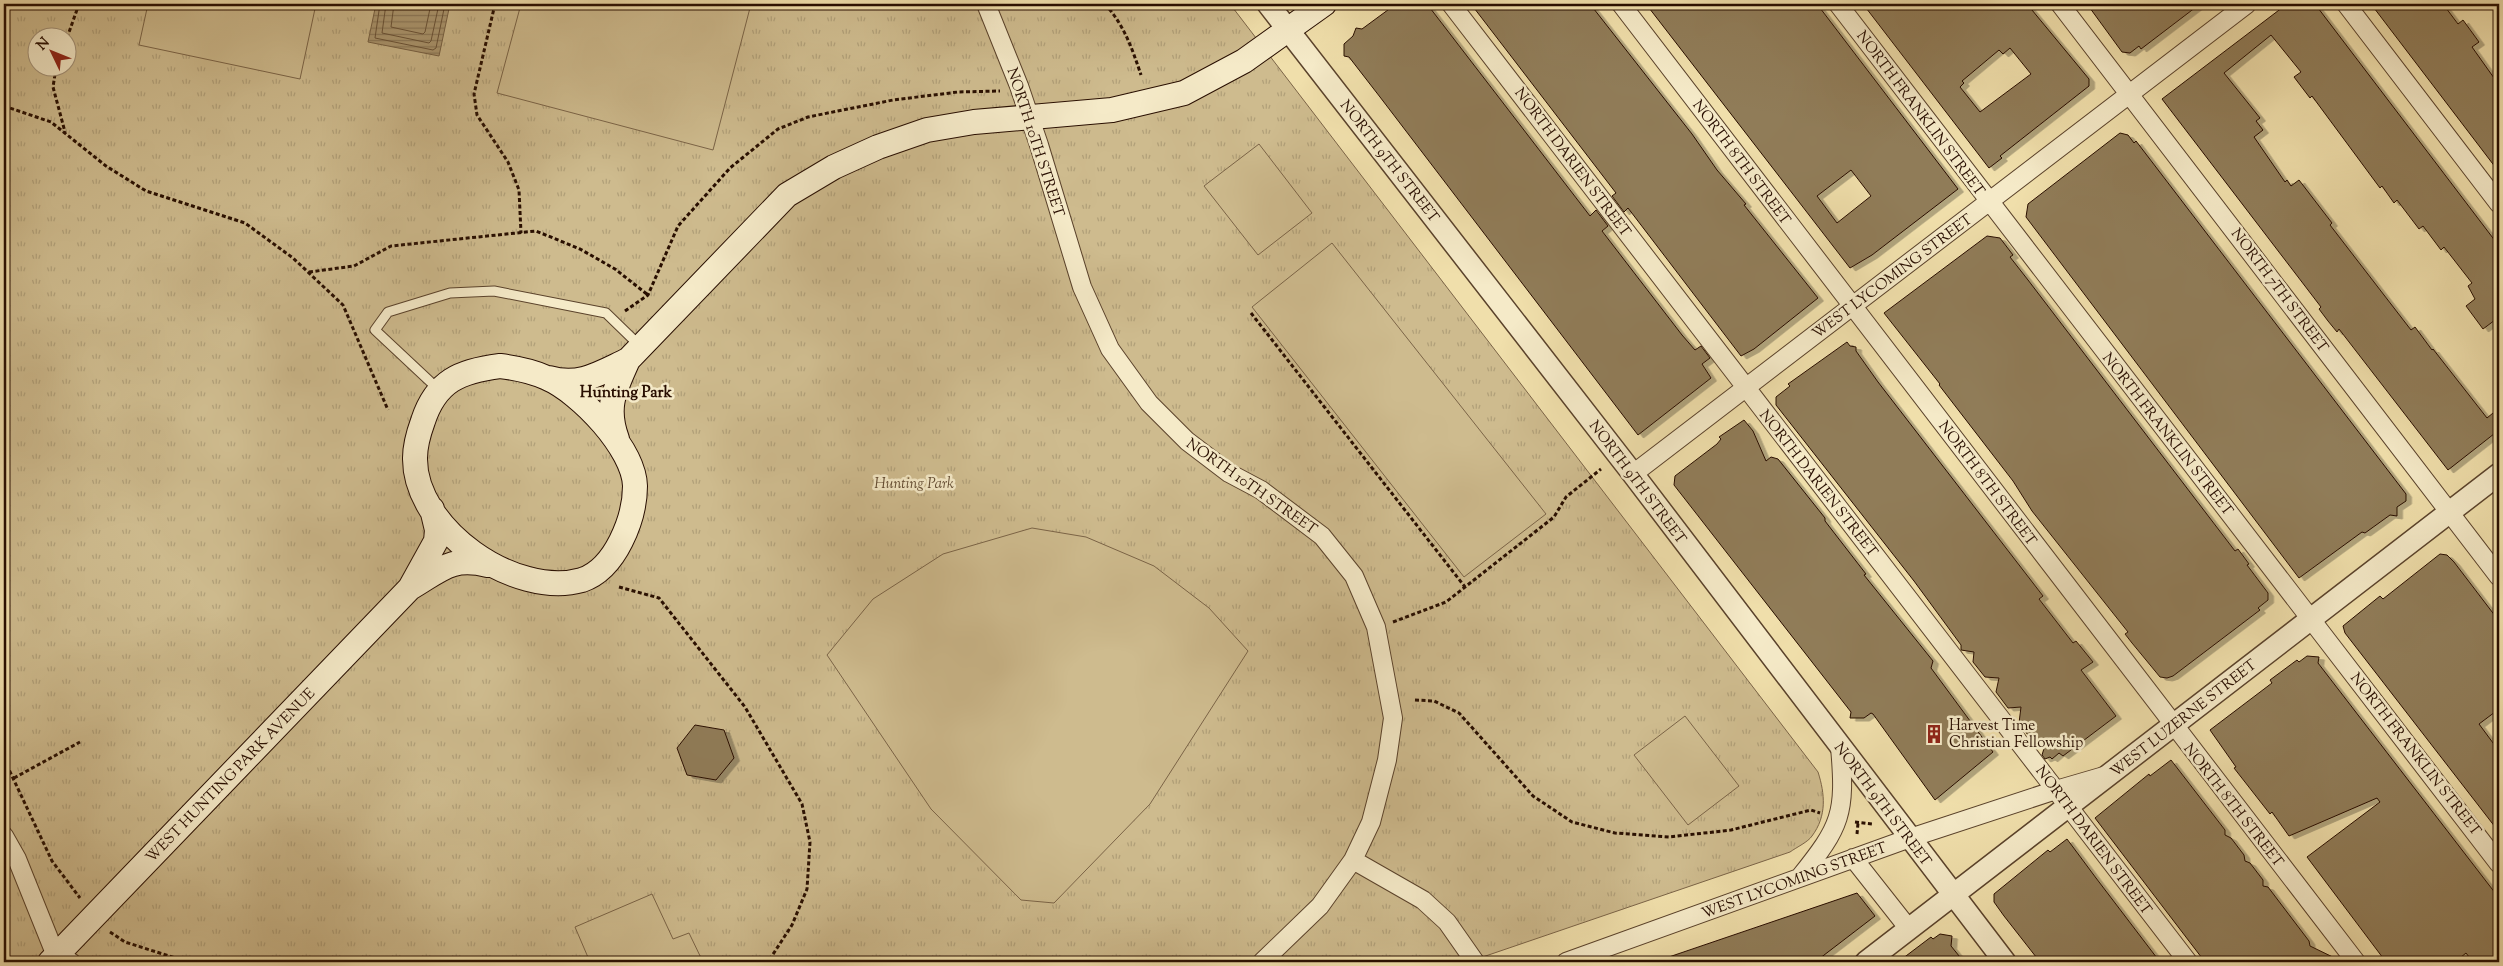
<svg xmlns="http://www.w3.org/2000/svg" width="2503" height="966" font-family="'Sorts Mill Goudy',serif">
  <style>
    .grass { fill: url(#grass-tufts); stroke: #7b6447; fill-rule: evenodd }
    .garden { fill: #cebb8e; stroke: #7b6447 }
    .water { fill: url(#water-rules); stroke: #776144 }
    .lines { fill: none; stroke-linecap: round; stroke-linejoin: round }
    .shore { stroke: #6a5338; stroke-width: 1 }
    .building { fill: #907b59; stroke: #280e00; fill-rule: evenodd; filter: url(#shadow) }
    .service-casing { stroke: #5a422b; stroke-width: 11 }
    .minor-casing { stroke: #5a422b; stroke-width: 20 }
    .tertiary-casing { stroke: #5a422b; stroke-width: 24 }
    .secondary-casing { stroke: #280e00; stroke-width: 26 }
    .path { stroke: #280e00; stroke-width: 3; stroke-dasharray: 4 2.5; stroke-linecap: butt }
    .service { stroke: #f5eac8; stroke-width: 9 }
    .minor { stroke: #f5eac8; stroke-width: 18 }
    .tertiary { stroke: #f5eac8; stroke-width: 21 }
    .secondary { stroke: #f5eac8; stroke-width: 24 }
    .labels { text-anchor: middle; stroke-width: 5; stroke-linejoin: round; paint-order: stroke }
    .street-label { font-size: 15px; fill: #280e00; stroke: #f5eac8 }
    .park-label { font-size: 15px; font-style: italic; fill: #624b32; stroke: #f5eac8 }
    .poi-label { font-size: 15px; fill: #280e00; stroke: #f5eac8; text-anchor: start }
    .neighbourhood-label { font-size: 16px; font-weight: bold; fill: #280e00; stroke: #f5eac8 }
  </style>
  <defs>
    <pattern id="grass-tufts" width="24" height="20" patternUnits="userSpaceOnUse" patternTransform="scale(1.25)"><rect width="24" height="20" fill="#cebb8e"/><path d="M3 7l-1-3M5 7V3M7 7l1-3M15 17l-1-3M17 17v-4M19 17l1-3" fill="none" stroke="#b1a079"/></pattern>
    <pattern id="water-rules" width="6" height="5" patternUnits="userSpaceOnUse" patternTransform="scale(1.25)"><rect width="6" height="5" fill="#ac9871"/><path d="M0 2.5h6" fill="none" stroke="#8c7a5a"/></pattern>
    <filter id="shadow"><feDropShadow dx="5.5" dy="3" stdDeviation="0" flood-color="#0004"/></filter>
  </defs>
  <rect width="100%" height="100%" fill="#f0dfab"/>
  <filter id="stains"><feTurbulence type="fractalNoise" baseFrequency=".004" numOctaves="4"/><feColorMatrix values="0 0 0 0 .2 0 0 0 0 .09 0 0 0 0 .02 0 0 0 .5 -.17"/></filter>
  <radialGradient id="worn" r=".72"><stop offset=".6" stop-color="#630" stop-opacity="0"/><stop offset="1" stop-color="#630" stop-opacity=".3"/></radialGradient>
  <path class="grass" d="M4 4H1230L1818 772C1825 794 1827 816 1812 836 1808 842 1797 847 1790 852L1468 962H4ZM38 38H68V68H38Z"/>
  <path class="garden" d="M148 4H316L300 79 139 45Z
    M521 4H751L713 150 497 93Z
    M1259 144 1312 213 1258 255 1204 186Z
    M1332 243 1546 514 1464 577 1252 307Z
    M1032 528 1086 537 1154 566 1209 608 1248 651 1150 804 1054 903 1021 900 931 809 827 655 873 599 943 554Z
    M1685 716 1739 786 1688 825 1634 755Z
    M652 894 673 939 689 933 703 962H590L575 927Z"/>
  <path class="water" d="M376 4H450L439 56 368 42Z"/>
  <g class="lines">
    <path class="shore" d="M380 4 375 38 433 50 436 48 445 4
      M386 4 382 33 429 43 431 41 439 4
      M394 4 391 27 423 34 425 32 431 4"/>
  </g>
  <path class="building" d="M1396 4H1427L1590 216 1596 210 1608 226 1602 231 1682 335 1695 350 1701 346 1710 358 1702 364 1711 378 1638 435 1380 97 1349 57 1344 56V44L1353 36 1356 28 1362 29Z
    M1471 4H1590L1692 134 1717 170 1746 204 1744 205 1818 298 1754 349 1741 356 1628 208 1624 212 1612 196 1616 193Z
    M1646 4H1817L1958 189 1872 255 1850 268ZM1851 170 1871 196 1837 223 1817 196Z
    M1863 4H2027L2089 79V86L2000 156 2002 158 1989 168ZM2010 48 2031 74 1980 112 1960 87 1964 83 1962 81 1999 50 2003 54Z
    M2087 4H2200L2141 49 2139 46 2130 53 2122 52Z
    M2287 4H2315L2499 246V317L2483 329 2466 306 2475 299 2468 286 2472 283 2444 247 2441 250 2423 226 2419 229 2397 200 2394 203 2382 186 2380 188 2312 96 2310 98 2294 77 2301 72 2271 35 2224 73 2260 118 2256 121 2263 130 2254 137 2285 182 2287 180 2291 186 2299 180 2332 223 2330 225 2411 330 2415 327 2432 350 2433 349 2487 418 2499 408V430L2448 470 2339 329 2337 332 2328 321 2319 309 2321 307 2162 99Z
    M2371 4H2443L2458 24 2463 20 2479 42 2472 47 2499 85V172Z
    M2120 133 2128 135 2134 143 2136 141 2406 494V501L2397 507V516L2390 515 2365 533 2362 532 2299 578 2026 217 2028 204Z
    M1987 236 2000 238 2013 255 2010 257 2028 280 2235 551 2238 549 2249 564 2247 565 2268 593V600L2258 608 2260 610 2173 676 2167 678 2160 677 2132 643 2125 634 2128 632 2032 511 2013 481 1939 385 1940 384 1884 313Z
    M1847 342 1850 346 1856 347V351L1878 382 2043 596 2039 599 2073 643 2076 641 2093 662 2081 670 2116 716 2063 756 2059 753 2052 759 2050 757 2045 759 2042 755 2047 739H2031L2019 723 2021 707 2008 708 1996 692 1999 678 1985 677 1973 662 1974 652 1961 650V645L1914 581 1776 405V397L1790 386 1788 384Z
    M1744 420 1753 431 1766 461 1771 457 1778 459 1825 518V521L1866 574 1864 575 1933 661 1931 668 1993 752 1935 800 1873 714 1871 713 1864 718H1850L1851 712 1674 485 1675 476 1717 444 1721 439 1719 437Z
    M2440 554 2447 555 2454 562 2499 621V709L2479 724 2499 751V832L2345 633 2343 626 2380 596 2383 599Z
    M2307 656 2319 657 2318 663 2499 898V962H2473L2466 953 2455 962H2386L2307 857 2380 802 2377 798 2289 836 2272 812 2270 814 2234 768 2236 767 2210 730 2272 683 2270 680 2297 660 2299 662Z
    M695 725 724 730 734 758 716 780 687 775 677 748Z
    M2171 760 2225 830V835L2231 838 2244 855 2245 861 2250 863 2263 880V886L2268 887 2290 916 2309 941 2310 946 2343 962H2205L2095 818 2149 774 2150 776Z
    M2067 839 2096 878 2160 962H2040L2004 916 1994 902V894L2048 850 2050 852Z
    M1857 893 1875 916 1815 962H1664L1663 959Z
    M1940 934 1952 936 1951 946 1964 962H1898L1931 937 1933 939Z"/>
  <g class="lines">
    <g class="service-casing">
      <path id="service" d="M438 389 375 330 388 312 450 293 494 291 606 313 641 347"/>
    </g>
    <g class="minor-casing">
      <path id="minor" d="M986 4 1019 86 1039 145 1082 287 1110 349 1149 403 1187 441 1229 473 1261 490 1322 536 1354 576 1376 627 1393 718 1387 760 1371 822 1353 860 1320 906 1262 962
        M1451 4 2188 962
        M1621 4 2356 962
        M1838 4 2499 864
        M2060 4 2499 577
        M2346 4 2499 204
        M1633 474 2247 4
        M4 836 17 859 56 956 71 962
        M1853 858 1909 929
        M1353 860 1423 900 1447 922 1475 962
        M1800 877C1841 826 1846 814 1840 747
        M1566 962 1910 838 2056 790 2104 776"/>
    </g>
    <g class="tertiary-casing">
      <path id="tertiary" d="M1268 4 1633 474 2005 962
        M1866 962 2499 474"/>
    </g>
    <g class="secondary-casing">
      <path id="secondary" d="M500 366C516 368 532 371 547 378 580 392 634 449 635 486 635 504 629 525 621 541 613 557 600 574 582 580 515 599 414 529 415 458 415 445 419 432 423 421 436 381 460 371 500 366Z
        M549 378C580 387 600 373 628 360L787 195 834 167 878 147 927 130 974 122 1112 110 1184 93 1244 61 1324 4
        M617 439C605 406 615 390 628 360
        M410 588C441 570 451 556 488 565
        M50 962 410 588 436 541 437 530 432 509"/>
    </g>
    <path class="path" d="M495 4 474 94 477 115 508 162 519 190 521 233
      M1105 4C1124 25 1132 48 1141 75
      M4 10 18 4
      M67 38 79 4
      M56 68 53 87 65 132
      M4 106 51 122 106 166 146 191 245 223 293 258 343 305 388 410
      M309 272 354 266 391 246 536 231 580 249 615 269 648 295
      M625 311 648 295 678 226 730 168 778 129 808 117 893 100 958 92 1000 91
      M1251 313 1465 587
      M619 587 659 598 745 707 802 804 810 842 807 889 792 925 768 962
      M1393 622 1446 602 1554 517 1566 497 1601 469
      M1415 700 1434 701 1459 713 1533 796 1572 822 1615 833 1669 837 1731 830 1811 810 1820 813
      M4 759 52 861 80 898
      M14 778 80 742
      M1855 822 1872 824
      M1857 834 1858 823
      M110 932 125 942 188 962"/>
    <use href="#service" class="service"/>
    <use href="#minor" class="minor"/>
    <use href="#tertiary" class="tertiary"/>
    <use href="#secondary" class="secondary"/>
  </g>
  <defs>
    <g id="building-bare" transform="scale(1.5)"><path d="M-4-6H4V6H1V3H-1V6H-4ZM-2.5-4.3h1.7v1.8h-1.7ZM.8-4.3h1.7v1.8H.8ZM-2.5-1h1.7V.8h-1.7ZM.8-1h1.7V.8H.8Z" fill="#8f2418" stroke="#f5eac8" stroke-width="2.5" paint-order="stroke"/></g>
  </defs>
  <g fill-rule="evenodd">
    <use href="#building-bare" x="1934" y="734"/>
  </g>
  <g class="labels">
    <g class="street-label">
      <text transform="translate(1921 113) rotate(53)" y="5">NORTH FRANKLIN STREET</text>
      <text transform="translate(1036 142) rotate(72)" y="5">NORTH 10TH STREET</text>
      <text transform="translate(1390 161) rotate(52)" y="5">NORTH 9TH STREET</text>
      <text transform="translate(1573 162) rotate(53)" y="5">NORTH DARIEN STREET</text>
      <text transform="translate(1742 162) rotate(53)" y="5">NORTH 8TH STREET</text>
      <text transform="translate(1892 276) rotate(-37)" y="5">WEST LYCOMING STREET</text>
      <text transform="translate(2280 290) rotate(53)" y="5">NORTH 7TH STREET</text>
      <text transform="translate(2168 434) rotate(52)" y="5">NORTH FRANKLIN STREET</text>
      <text transform="translate(1638 482) rotate(53)" y="5">NORTH 9TH STREET</text>
      <text transform="translate(1819 483) rotate(52)" y="5">NORTH DARIEN STREET</text>
      <text transform="translate(1988 483) rotate(53)" y="5">NORTH 8TH STREET</text>
      <text transform="translate(1252 486) rotate(35)" y="5">NORTH 10TH STREET</text>
      <text transform="translate(2183 718) rotate(-38)" y="5">WEST LUZERNE STREET</text>
      <text transform="translate(2416 754) rotate(52)" y="5">NORTH FRANKLIN STREET</text>
      <text transform="translate(230 775) rotate(-46)" y="5">WEST HUNTING PARK AVENUE</text>
      <text transform="translate(1883 804) rotate(53)" y="5">NORTH 9TH STREET</text>
      <text transform="translate(2234 805) rotate(52)" y="5">NORTH 8TH STREET</text>
      <text transform="translate(2094 840) rotate(53)" y="5">NORTH DARIEN STREET</text>
      <text transform="translate(1794 880) rotate(-20)" y="5">WEST LYCOMING STREET</text>
    </g>
    <g class="park-label">
      <text x="914" y="488">Hunting Park</text>
    </g>
    <g class="poi-label">
      <text x="1949" y="730">Harvest Time<tspan x="1949" dy="17">Christian Fellowship</tspan></text>
    </g>
    <g class="neighbourhood-label">
      <text x="626" y="397">Hunting Park</text>
    </g>
  </g>
  <rect width="2503" height="966" fill="none" stroke="#f0dfab" stroke-width="20"/>
  <rect x="5" y="5" width="2493" height="956" fill="none" stroke="#280e00" stroke-width="2.5"/>
  <rect x="10" y="10" width="2483" height="946" fill="none" stroke="#280e00"/>
  <g transform="translate(52 52) rotate(313)"><circle r="24" fill="#f5eac8" stroke="#a39278"/>
  <path d="M0-4L9 19L0 12L-9 19Z" fill="#8f2418"/>
  <text y="-8" font-size="14" font-weight="bold" text-anchor="middle" fill="#280e00">N</text>
  </g>
  <rect width="100%" height="100%" filter="url(#stains)"/>
  <rect width="100%" height="100%" fill="url(#worn)"/>
</svg>
